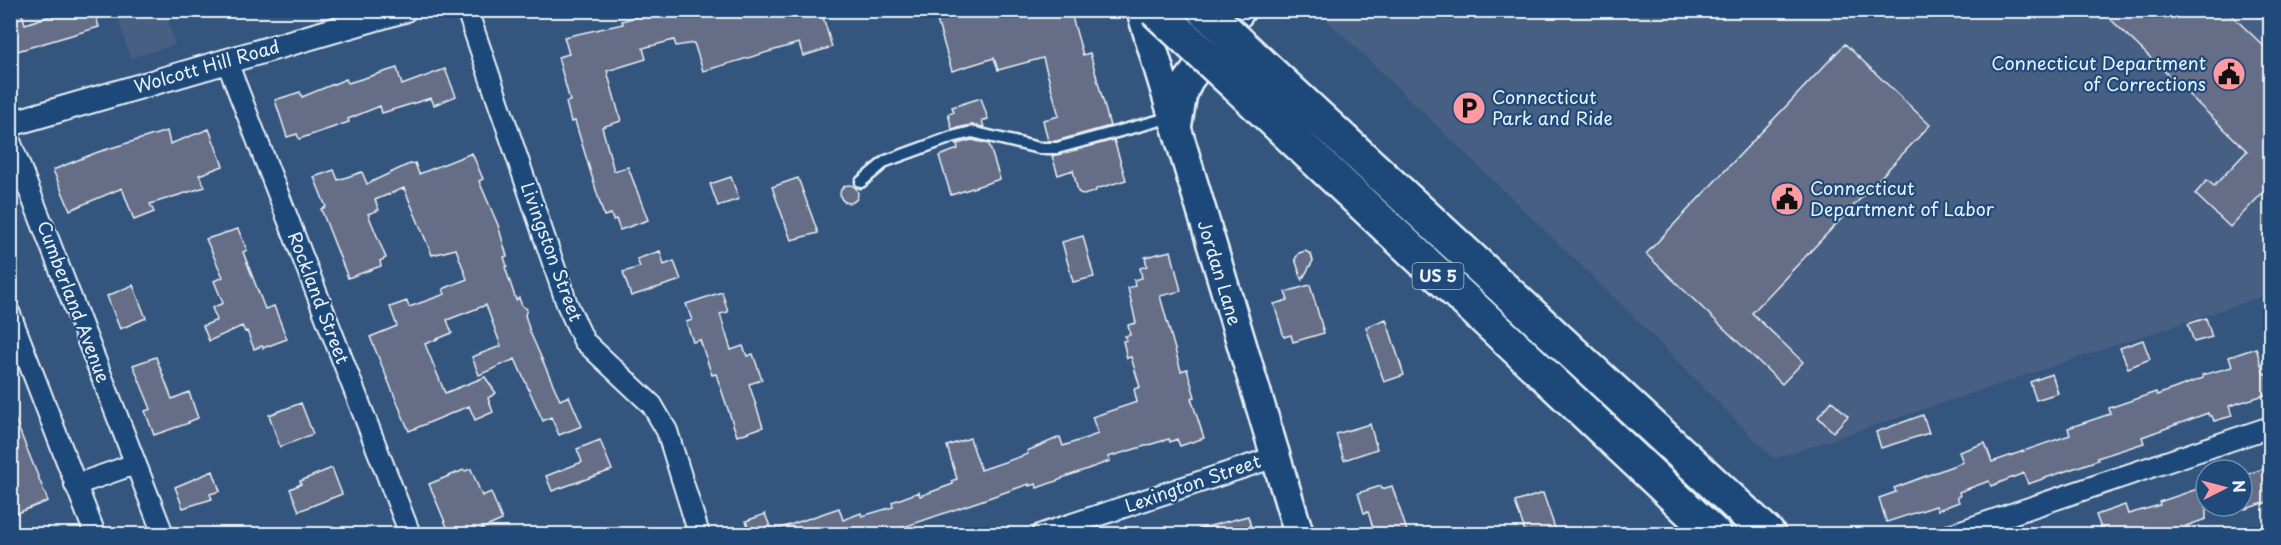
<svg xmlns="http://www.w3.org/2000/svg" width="2281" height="545" font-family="'Playpen Sans',sans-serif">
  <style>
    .built { fill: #465f83 }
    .building { fill: #666e87; stroke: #e8f1f8; stroke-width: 1.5 }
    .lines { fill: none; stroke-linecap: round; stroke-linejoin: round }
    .service-casing { stroke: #e8f1f8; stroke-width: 15 }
    .minor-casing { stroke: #e8f1f8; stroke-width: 24 }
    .tertiary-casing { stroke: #e8f1f8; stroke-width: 28 }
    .secondary-casing { stroke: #e8f1f8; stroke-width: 33 }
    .motorway-casing { stroke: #e8f1f8; stroke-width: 38 }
    .service { stroke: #1f4a7a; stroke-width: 10 }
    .minor { stroke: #1f4a7a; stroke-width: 20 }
    .tertiary { stroke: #1f4a7a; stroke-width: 24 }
    .secondary { stroke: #1f4a7a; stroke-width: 28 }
    .motorway { stroke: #1f4a7a; stroke-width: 33 }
    .motorway-bridge-casing { stroke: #e8f1f8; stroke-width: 38; stroke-linecap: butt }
    .motorway-bridge { stroke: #1f4a7a; stroke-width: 33 }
    .labels { text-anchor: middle; stroke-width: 4.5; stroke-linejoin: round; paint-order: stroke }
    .shield { fill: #1f4a7a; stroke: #acbfd2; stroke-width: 1.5 }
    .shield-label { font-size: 16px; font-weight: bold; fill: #e8f1f8 }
    .poi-label { font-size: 18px; fill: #e8f1f8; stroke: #1f4a7a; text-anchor: start }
    .street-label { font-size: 18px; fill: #e8f1f8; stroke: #1f4a7a }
  </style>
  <rect width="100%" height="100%" fill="#34557e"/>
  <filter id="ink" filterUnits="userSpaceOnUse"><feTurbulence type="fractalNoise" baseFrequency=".0167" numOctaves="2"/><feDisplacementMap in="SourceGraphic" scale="12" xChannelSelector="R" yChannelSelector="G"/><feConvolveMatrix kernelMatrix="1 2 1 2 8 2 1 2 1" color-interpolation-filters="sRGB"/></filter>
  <g filter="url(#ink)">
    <path class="built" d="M116 11H165L175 45 130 58Z
      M1318 11H2270V294L1774 459 1626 309Z"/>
    <path class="building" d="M10 10H21L25 24 69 10H94L99 27 14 52 10 39Z
      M658 10H821L832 47 803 56 799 43 703 71 694 43 676 46 674 40 643 48 646 59 607 71 621 121 602 127 614 171 628 167 648 220 620 230 616 219 613 220 611 214 604 216 575 121 571 122 566 102 570 101 558 57 569 54 564 37 623 24 622 21Z
      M934 10H1023L1072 17 1083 55 1090 53 1110 126 1056 141H1048L1043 120 1059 116 1043 58 998 70 994 58 952 71Z
      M2101 10H2226L2271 53V184L2230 227 2195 194 2207 180 2214 186 2247 151Z
      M1845 44 1930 125 1752 313 1803 362 1782 384 1646 254Z
      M397 68 402 85 445 69 456 96 434 105 431 98 382 113 380 106 348 119 349 122 299 139 297 134 287 137 275 100 300 92 302 97 346 79 348 83Z
      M981 98 988 119 982 121 984 127 971 125 952 129 948 114 954 112 952 107Z
      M209 129 223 166 199 175 205 187 150 204 154 212 134 220 122 188 70 210 53 170 98 152 167 131 170 144Z
      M972 140 989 144 1000 179 951 195 939 156 958 149 957 144Z
      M1114 140 1126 180 1096 189V191L1084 195 1078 192 1073 170 1058 175 1052 156Z
      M472 153 483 179 479 181 498 225 507 256 504 257 507 266 505 267 516 300 519 298 522 306 527 309 525 315 530 332 560 400 569 396 582 426 559 435 551 417 543 421 515 359 479 375 472 357 501 346 486 305 447 320 452 333 425 344 445 393 485 377 496 393 488 398 493 412 475 420 469 406 409 431 370 337 397 326 390 307 407 301 409 307 445 294 443 289 467 279 456 249 432 255 404 188 375 200 379 210 368 214 386 258 380 261 381 266 348 278 321 209 326 207 314 177 334 170 338 180 362 172 367 184 407 165 415 163 419 174Z
      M731 177 739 199 718 206 710 184Z
      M798 178 818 233 791 240 772 187Z
      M840 194a9 9 0 1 1 18 0a9 9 0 1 1-18 0Z
      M238 229 247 250 243 252 265 309 274 306 287 339 263 348 262 346 254 349 247 331 245 332 242 326 209 341 203 326 217 320 212 308 223 303 214 281 223 277 206 239Z
      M1083 236 1094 277 1073 282 1062 242Z
      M660 251 664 265 674 261 681 280 631 296 623 272 640 267 637 259Z
      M1171 251 1181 291 1160 296 1181 371 1187 369 1195 397 1191 398 1204 438 1180 446 1177 439 1170 442 1169 439 1108 457 1110 461 1062 478V479L1037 488 1036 484 1029 486V484L884 534H751L746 521 765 514 772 531 839 508 843 520 861 513 862 516 893 507 892 502 919 492 920 496 953 484 951 481 957 479 947 446 970 438 981 470 1028 454 1027 451 1060 437 1063 446 1098 434 1092 417 1137 402 1134 389 1140 387 1131 357 1127 358 1123 341 1127 340 1125 336 1130 335 1128 325 1136 323 1128 288 1135 286 1134 280 1142 278 1140 268 1147 266 1145 257Z
      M1305 251 1311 254 1313 261 1302 280 1295 259 1299 253Z
      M133 285 146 318 120 329 107 296Z
      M1310 285 1324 333 1293 342 1291 335 1284 337 1274 304 1288 300 1285 292Z
      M722 292 728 312 720 314 731 350 743 346 747 356 753 354 762 380 749 384 763 427 737 436 716 374 712 375 700 340 693 342 686 322 692 320 686 304Z
      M2206 318 2212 337 2194 342 2188 324Z
      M1386 319 1404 375 1384 382 1366 327Z
      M2143 340 2150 359 2128 368 2120 348Z
      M2256 348 2264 374 2271 372V393L2229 406 2232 416 2214 421 2212 416H2209L2208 413 2142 437 2144 443 2097 458 2098 460 2028 484 2024 473 1991 486 1989 481 1959 492 1960 496 1957 497 1959 502 1938 510 1936 506 1887 522 1886 521 1879 498 1896 492 1894 488 1963 462 1959 452 1985 443 1992 462 2070 435 2068 428 2110 414 2109 408 2156 392 2157 395 2203 378 2202 375 2232 367 2229 357Z
      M156 357 172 399 189 392 198 418 188 422 189 423 154 435 145 411 151 409 133 365Z
      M2052 374 2058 393 2036 400 2030 382Z
      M1832 401 1848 416 1833 432 1818 417Z
      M301 403 313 434 280 447 269 415Z
      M10 407 48 501 17 513 10 496Z
      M1923 415 1929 433 1881 448 1876 432Z
      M1370 424 1377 449 1344 460 1336 434Z
      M600 440 612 470 552 491 546 476 582 462 577 449Z
      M332 468 342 494 299 511 290 489 301 484 300 481Z
      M2266 468 2271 483V501L2245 509 2242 499V476Z
      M471 469 482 496 491 492 502 520 470 534H450L429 484 464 470 465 471Z
      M213 471 220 491 210 494 212 499 183 508 175 487Z
      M1381 486 1382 489 1392 486 1408 534H1375L1368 512 1364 513 1358 493Z
      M2206 486V519L2186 526 2189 534H2103L2096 515 2125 505 2128 514 2160 505 2159 502Z
      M1543 493 1557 534H1526L1515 502Z
      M1248 516 1253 534H1198V529Z"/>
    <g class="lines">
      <g class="service-casing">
        <path id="service" d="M861 182 886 161 952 137 972 132 1039 148H1057L1172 117"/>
      </g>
      <g class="minor-casing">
        <path id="minor" d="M467 10 567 304 584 341 652 405 667 431 699 534
          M227 62 410 534
          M10 141 163 534
          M10 314 95 534
          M75 485 135 464
          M1042 534 1275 457
          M1952 534 2270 427"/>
      </g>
      <g class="tertiary-casing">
        <path id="tertiary" d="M10 124 404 10"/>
      </g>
      <g class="secondary-casing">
        <path id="secondary" d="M1141 10 1299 534
          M1177 126 1182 96 1188 81 1241 10"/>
      </g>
      <g class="motorway-casing">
        <path id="motorway" d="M1259 62 1768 534
          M1237 86 1714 534"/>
      </g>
      <use href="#service" class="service"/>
      <use href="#minor" class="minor"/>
      <use href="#tertiary" class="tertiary"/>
      <use href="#secondary" class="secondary"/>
      <use href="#motorway" class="motorway"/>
      <g class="motorway-bridge-casing">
        <path id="motorway-bridge" d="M1155 10 1237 86
          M1204 10 1259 62"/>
      </g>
      <use href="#motorway-bridge" class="motorway-bridge"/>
    </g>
  </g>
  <defs>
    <g id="civic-disc" transform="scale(1.725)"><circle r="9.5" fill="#ff9aa2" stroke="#1f4a7a"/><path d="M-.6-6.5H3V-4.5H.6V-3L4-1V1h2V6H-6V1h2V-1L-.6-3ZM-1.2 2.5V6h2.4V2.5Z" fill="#111"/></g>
    <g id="parking-disc" transform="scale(1.725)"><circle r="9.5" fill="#ff9aa2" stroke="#1f4a7a"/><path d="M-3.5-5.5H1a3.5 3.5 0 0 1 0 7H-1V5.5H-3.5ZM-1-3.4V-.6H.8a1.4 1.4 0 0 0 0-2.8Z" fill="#111"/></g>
  </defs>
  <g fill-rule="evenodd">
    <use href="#civic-disc" x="2229" y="74"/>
    <use href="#parking-disc" x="1469" y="108"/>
    <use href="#civic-disc" x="1787" y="199"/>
  </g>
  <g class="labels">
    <rect class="shield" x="1412.5" y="263" width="51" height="26" rx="4.5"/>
    <g class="shield-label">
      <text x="1438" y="282">US 5</text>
    </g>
    <g class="poi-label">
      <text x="2206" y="70" text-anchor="end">Connecticut Department<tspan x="2206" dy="21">of Corrections</tspan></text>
      <text x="1492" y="104">Connecticut<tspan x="1492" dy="21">Park and Ride</tspan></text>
      <text x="1810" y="195">Connecticut<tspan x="1810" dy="21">Department of Labor</tspan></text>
    </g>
    <g class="street-label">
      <text transform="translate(207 67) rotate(-16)" y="6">Wolcott Hill Road</text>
      <text transform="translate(551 252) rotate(70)" y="6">Livingston Street</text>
      <text transform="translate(1219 273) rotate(73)" y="6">Jordan Lane</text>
      <text transform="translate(318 298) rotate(69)" y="6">Rockland Street</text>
      <text transform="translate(73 302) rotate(69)" y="6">Cumberland Avenue</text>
      <text transform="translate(1193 484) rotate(-19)" y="6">Lexington Street</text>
    </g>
  </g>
  <rect width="2281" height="545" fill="none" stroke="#1f4a7a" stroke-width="36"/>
  <rect x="18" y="18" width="2245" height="509" fill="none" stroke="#e8f1f8" stroke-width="2" filter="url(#ink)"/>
  <g transform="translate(2224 488) rotate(84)"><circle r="28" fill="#1f4a7a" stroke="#6f8dac" stroke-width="1.5"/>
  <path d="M0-4.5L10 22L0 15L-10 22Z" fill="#ff9aa2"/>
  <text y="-9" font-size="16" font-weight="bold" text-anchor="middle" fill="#e8f1f8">N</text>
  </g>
</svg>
